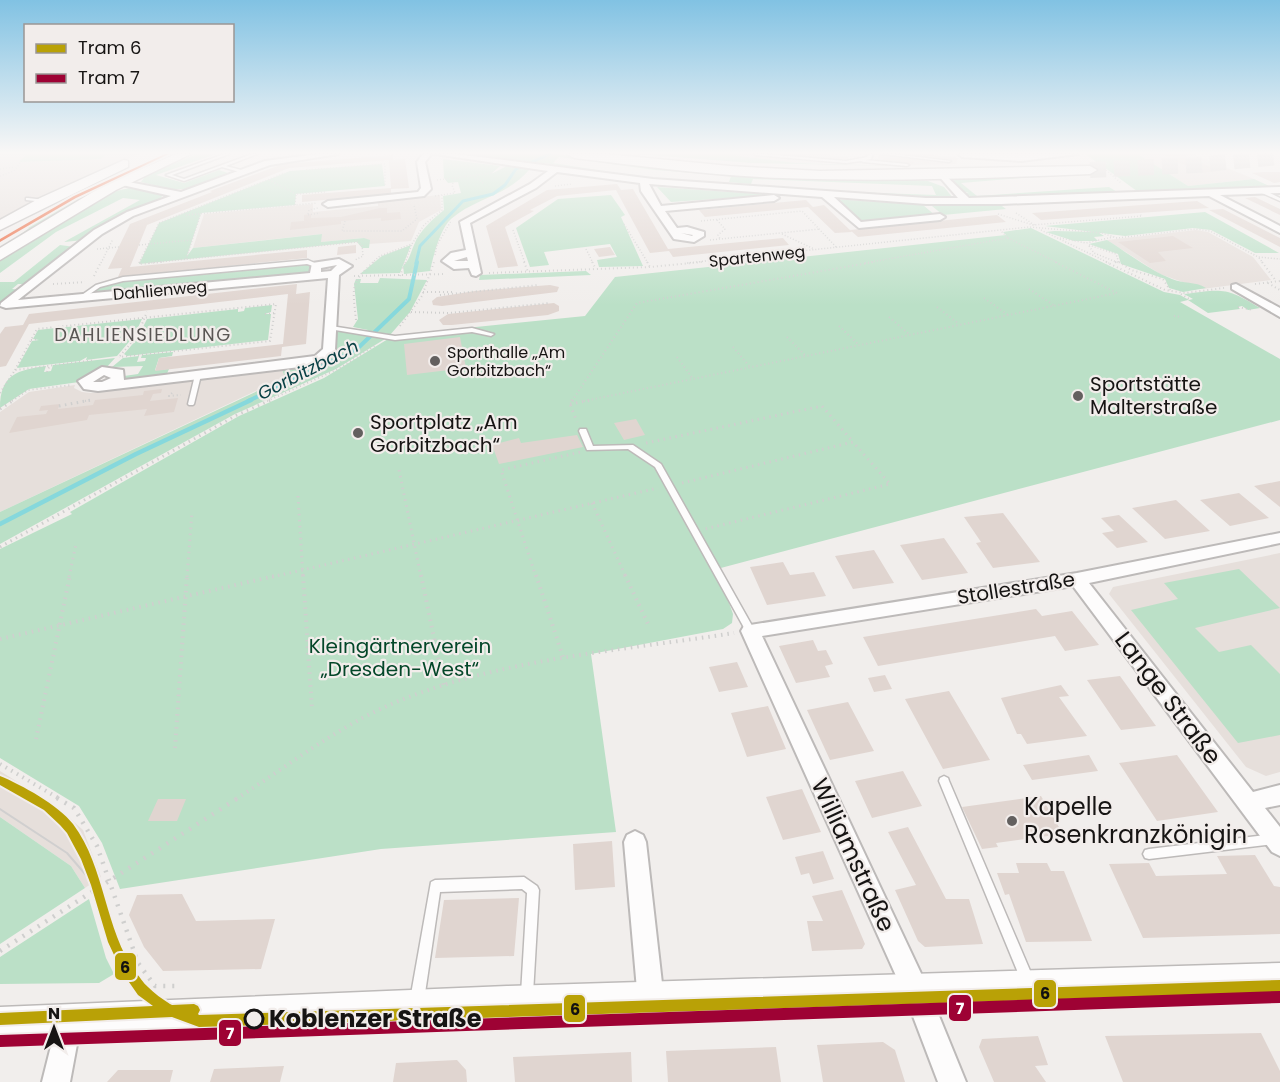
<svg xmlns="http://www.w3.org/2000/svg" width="1280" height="1082" font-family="Poppins,sans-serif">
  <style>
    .built { fill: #e6dfdb }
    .green { fill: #bbe0c7 }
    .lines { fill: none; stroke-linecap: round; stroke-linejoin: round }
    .stream-far2 { stroke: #86d8dc; stroke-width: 3 }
    .stream-far1 { stroke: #86d8dc; stroke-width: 4 }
    .stream { stroke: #86d8dc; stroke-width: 4.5 }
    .building { fill: #e0d5d0 }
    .primary-tunnel { stroke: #d0cdcb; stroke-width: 16; stroke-dasharray: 16 8; stroke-linecap: butt }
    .lane-casing { stroke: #bdbab9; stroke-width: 3 }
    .street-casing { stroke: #bdbab9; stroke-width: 4 }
    .secondary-casing { stroke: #bdbab9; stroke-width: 3 }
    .primary-casing { stroke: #bdbab9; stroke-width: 3 }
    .path-far4 { stroke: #cfcfce; stroke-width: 1.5; stroke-dasharray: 1 2; stroke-linecap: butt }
    .path-far3 { stroke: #cfcfce; stroke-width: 2; stroke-dasharray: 1 3; stroke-linecap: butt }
    .path-far2 { stroke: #cfcfce; stroke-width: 3; stroke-dasharray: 1.5 4.5; stroke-linecap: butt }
    .path-far1 { stroke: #cfcfce; stroke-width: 4; stroke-dasharray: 1.5 5; stroke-linecap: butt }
    .path { stroke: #cfcfce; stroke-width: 4.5; stroke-dasharray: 2 7; stroke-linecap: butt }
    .lane { fill: #fdfcfc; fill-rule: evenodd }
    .street { fill: #fdfcfc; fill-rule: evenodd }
    .secondary { fill: #fdfcfc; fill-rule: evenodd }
    .primary { fill: #fdfcfc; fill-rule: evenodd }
    .tram { stroke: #d0cfcf; stroke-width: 2 }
    .tram-1-casing { stroke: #f2edeb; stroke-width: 4 }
    .tram-2-casing { stroke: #f2edeb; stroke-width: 4 }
    .tram-3-casing { stroke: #f2edeb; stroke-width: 4 }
    .tram-1 { fill: #b9a106; fill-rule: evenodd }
    .tram-2 { fill: #9e0234; fill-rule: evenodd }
    .tram-3 { fill: #eb5b2d; fill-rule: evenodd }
    .poi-dot { fill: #63605f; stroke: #f2edeb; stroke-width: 2 }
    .stop-dot { fill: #f2edeb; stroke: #161413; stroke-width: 3 }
    .labels { text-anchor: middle; stroke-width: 4.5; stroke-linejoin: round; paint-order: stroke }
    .far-street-label { font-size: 16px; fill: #161413; stroke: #f2edeb }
    .far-poi-label { font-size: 16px; fill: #161413; stroke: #f2edeb; text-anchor: start }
    .far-neighbourhood-label { font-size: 18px; letter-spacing: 1.5px; fill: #5a5654; stroke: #f2edeb }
    .far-water-label { font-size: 18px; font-style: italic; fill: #0a4145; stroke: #f2edeb }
    .poi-label { font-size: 20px; fill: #161413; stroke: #f2edeb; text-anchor: start }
    .street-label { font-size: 20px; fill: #161413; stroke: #f2edeb }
    .park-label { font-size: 20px; fill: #044729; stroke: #f2edeb }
    .near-street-label { font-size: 24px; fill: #161413; stroke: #f2edeb }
    .near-poi-label { font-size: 24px; fill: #161413; stroke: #f2edeb; text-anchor: start }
    .near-stop-label { font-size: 24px; font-weight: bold; fill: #161413; stroke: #f2edeb; text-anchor: start }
    .line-badge { stroke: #f2edeb; stroke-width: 2 }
    .badge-label { font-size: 16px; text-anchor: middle; font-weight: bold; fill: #fff }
    .pale-badge-label { font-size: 16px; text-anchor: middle; font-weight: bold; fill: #111 }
  </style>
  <rect width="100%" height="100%" fill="#f1eeec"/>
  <path class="built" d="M0 154H139L40 199 31 198 27 200 36 201 0 220Z
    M723 154H819L849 157 845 163H796Z
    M879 154H922L958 158 956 164 875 166Z
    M1138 154H1193L1254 179 1188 186Z
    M440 195 441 210 419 222 411 241 369 244V240L363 238 321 242V234L193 248 204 214 313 204V212L378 206V201Z
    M1196 230 1208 232 1253 257 1271 280 1202 289 1160 274 1107 240Z
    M282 369 285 377 0 512V412L29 392 75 385 74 388 82 392 91 393Z
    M1280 553V772L1266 776 1246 767 1109 594 1113 587Z
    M0 771 56 806 83 830 101 877 85 888 71 866 0 817Z"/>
  <path class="green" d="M27 154H106L101 159 19 162Z
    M197 154H216L156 175 184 183 219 170 231 174 184 189H170L141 182 146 175Z
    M478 154H555L599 160 928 181 944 187 953 198 849 192 936 195 932 186 753 179 751 184 729 182 731 176 655 170 559 157 553 163 641 177 639 178 545 163 543 165 487 158 486 155Z
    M636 154H723L796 163 898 166 752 163Z
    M1103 154H1138L1188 186 1254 179 1276 189 1141 194 1101 165 1108 163 1096 162 1087 155Z
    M443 159 500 166 491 174 507 166 530 169C506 197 475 198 451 219 440 229 433 257 430 271L404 274 403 266C410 259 410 254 414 245 419 231 433 219 444 210L443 196 461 193 458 182 448 183 444 178Z
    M382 164 385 186 296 194 295 205 201 213 187 256 193 248 322 234 321 242 364 238 370 240 369 248H362L357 242 139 264 159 223 290 171Z
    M1057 175 961 183 977 196 1109 187 1122 195 975 198 964 193H969L962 191 953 182 956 178Z
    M108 181 112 183 0 250 29 228 24 227Z
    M657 187 774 195 671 202Z
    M130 188 163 195 158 201 90 232 80 239 84 240 64 242 140 200 123 198 56 232 0 273V260C32 240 95 192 130 188Z
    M611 195 625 215 621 217 643 266 599 267 597 260 617 257 610 244 544 252 549 265 530 267 516 228 558 199Z
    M833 199 923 205 936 216 908 215 912 219 860 224Z
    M932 206H1002L1006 209 943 215Z
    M1205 212 1279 253H1255L1211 230 1193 228 1125 236 1045 226Z
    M1031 228 1164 292 1180 295 1189 300 1193 299 1184 294C1223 289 1226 287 1260 308L1248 310 1242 306 1238 307 1240 309 1208 313 1188 300 1180 302 1280 359V420L717 569 733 614 732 623 723 629 591 654 616 832 381 849 120 889 102 843 79 806 0 758V549L72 514 70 512 239 416 324 378 388 339 393 340 398 335 585 316 615 277 1006 235 1003 232Z
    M1054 231 1098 232 1104 236 1094 237 1098 241H1074L1046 232Z
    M1107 240C1128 253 1149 270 1172 279 1183 284 1195 281 1206 288L1183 292 1169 288 1165 279 1121 264 1118 254 1089 244Z
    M60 245 75 247 27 284H18L12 289 21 290 0 302V282H14Z
    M411 245 400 273 360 274 382 256Z
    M308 262 316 265 315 275 82 297 98 286 123 279Z
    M586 271 591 275 479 280 480 275Z
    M380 278 427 280 410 312 390 335 384 333 380 337 385 339 336 369 235 414 0 544V512L285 378 282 369 321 360 334 329 364 334 368 330 353 327 358 319 354 284 356 279H361L360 283H378Z
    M272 305 271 312 265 314H271L268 340 127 356 124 354 137 339 147 319 238 309V312L244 311 245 308Z
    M142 319 134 336 117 356 86 360 87 357 80 361 17 368 32 341 39 340 33 339 38 330 56 328 55 333 58 328Z
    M173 352 172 356 159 358 155 370 169 369 166 376 124 381V376L138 374 143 366 112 367 123 358 139 356 137 362 145 361 146 358H141L142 355Z
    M115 358 106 368 90 373 79 382 29 389 0 408C0 374 18 370 46 366L44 372 51 371 53 365Z
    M1239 569 1280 608 1195 628 1219 652 1251 645 1280 674V735L1238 743 1131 610 1178 599 1164 583Z
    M0 817 71 866 85 888 0 944Z
    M89 899 106 958 114 974 99 983 0 984V957Z"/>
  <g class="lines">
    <path class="stream-far2" d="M416 263 420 246 463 201 493 194 505 185 516 169 550 154"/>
    <path class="stream-far1" d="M248 401 356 350 409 299 417 262"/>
    <path class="stream" d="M0 524 136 454 251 400"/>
  </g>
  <path class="building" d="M879 154 929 160V163L914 161 913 164 879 161 885 158 878 157Z
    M914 154H922L958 158 957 160Z
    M1161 154H1183L1219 171 1201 173Z
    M393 155V160L405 159 409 188 391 189V194L302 202V195L391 188 389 160 289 168 147 225 130 267 307 250V258L118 277 122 268 108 269 130 224 212 192 210 191 283 164Z
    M1263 172H1280V182L1274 183 1252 173Z
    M617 184 621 190 633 189 668 249 783 238 789 245 673 257 669 251 650 253 616 190 557 196 530 210 534 211 505 227 518 266 498 268 486 226 547 190Z
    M1255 197 1280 209V215L1245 198Z
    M806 200 813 207 824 205 852 232 835 233 808 207 705 217 699 210Z
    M1197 201 1209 208 1041 220 1032 213Z
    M380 208H387V213L400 212 401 219 381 221V218L341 221V224L290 230 291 222 304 221V215L311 214V218L341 217Z
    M1223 209 1280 238V247L1209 210Z
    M997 215 1006 222 858 237 850 230Z
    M1173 236 1193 248 1158 252 1166 261 1150 263 1118 242Z
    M356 245V253L337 255 338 247Z
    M610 247 615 255 599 257 594 249Z
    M297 284 296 294 310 292 306 344 282 347 281 356 155 371 159 358 283 344 288 294 29 324 6 366 0 367V334L5 327 23 325 29 314Z
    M550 285 559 287 557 292 442 306 433 305 432 301 437 297 475 291Z
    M554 303 559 306V311L548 315 452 325H443L439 320 448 314Z
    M460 337 466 368 407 375 404 344Z
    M162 389 161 393 153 394 150 401 178 398 174 412 144 416 147 409 89 415 87 420 9 433 17 417 46 414 48 410 39 411 41 406 60 404 58 409 93 405 95 400 143 395 144 391Z
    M636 419 645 435 624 440 614 423Z
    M577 435 583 447 499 464 492 445 519 438 521 443Z
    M1280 481V507L1254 486Z
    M1239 493 1269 518 1230 526 1200 500Z
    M1176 500 1210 531 1165 539 1132 508Z
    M1003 513 1040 562 993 568 976 543 981 542 964 517Z
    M1119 515 1148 542 1117 548 1102 533 1114 531 1101 518Z
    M944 538 968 573 922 580 900 545Z
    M874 550 894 583 853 589 835 556Z
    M783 562 790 575 814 572 826 596 767 605 750 567Z
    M1036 609 1042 616 1072 611 1099 645 1065 651 1055 636 878 666 863 637Z
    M813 640 818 651 826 650 833 664 825 666 830 677 796 683 779 646Z
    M737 662 748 687 719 692 709 667Z
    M885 675 892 689 874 692 868 678Z
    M1120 676 1156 726 1121 730 1087 680Z
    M1061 685 1069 696 1059 697 1087 736 1027 744 1021 734H1017L1001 698Z
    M949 691 990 760 943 769 905 699Z
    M848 702 874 751 830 760 807 710Z
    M768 706 786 749 747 757 731 713Z
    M1089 755 1098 771 1032 780 1023 765Z
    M1177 755 1218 812 1157 821 1119 763Z
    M903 771 922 806 872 818 855 781Z
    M802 789 821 832 783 840 766 797Z
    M1041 796 1063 834 996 843 998 847 982 849 962 807Z
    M158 799H186L177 821H148Z
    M908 827 946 899H969L983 944 925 947 918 941 895 890 916 885 888 832Z
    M612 841 615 887 575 890 573 844Z
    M823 851 834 879 813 884 809 873 801 875 795 857Z
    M1255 855 1274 886 1280 887V934L1143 938 1109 864 1149 863 1156 876 1227 874 1217 856Z
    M1016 863H1047L1051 871H1064L1092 941 1026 942 1009 894 1005 895 997 873H1019Z
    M842 890 865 944 862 949 812 951 807 921H823L812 896Z
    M182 894 196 921 275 919 261 969 163 971 144 947 129 915 137 895Z
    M519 898 514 956 435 958 444 900Z
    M1261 1033 1280 1071V1082H1123L1105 1036Z
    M1038 1036 1048 1065 1035 1066 1046 1082H994L979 1047 982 1039Z
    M883 1042 895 1050 905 1082H823L817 1045Z
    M776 1047 781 1082H668L666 1051Z
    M631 1052 632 1082H515L513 1057Z
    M457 1060 466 1070 467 1082H393L396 1063Z
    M284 1066 280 1082H210L214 1069Z
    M118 1070H173L170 1082H107Z"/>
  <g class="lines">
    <path class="primary-tunnel" d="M1090 170 1195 165 1280 157"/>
    <g class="lane-casing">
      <path id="lane" d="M224 154H229L172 175 184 179 252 154H257L226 166 245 171V173H243L222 167 184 181 166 175Z
        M754 154H766L846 161 867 157 869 154H873L871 159 865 160 907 164 909 165 907 166 863 162 861 161 846 163 756 155Z
        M883 154H893L951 161 949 162Z
        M1262 191H1266L1280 198V201L1262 193Z
        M28 198 45 200 47 201 45 202 26 200V198Z
        M308 260 319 265 316 267 307 264 123 281 100 287 84 298 79 297 96 285 123 277Z
        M331 326 395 336 472 328 494 334 491 336 472 332 395 340 329 329V327Z
        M198 373 201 375 194 404 193 405H189L188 404 195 375Z
        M580 429H586L593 446 633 445 661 464 755 631 753 633H747L655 467 628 449 587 450 579 431Z
        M944 776 948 778 949 781 1034 980 1033 985 1028 986 1023 985 939 781 940 778Z
        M1274 834 1278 835 1280 839 1278 843 1274 844 1149 859 1145 858 1143 854 1145 850 1149 849Z
        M524 877 537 886 539 890 533 994 532 999 527 1000 522 999 521 994 527 893 522 889 440 892 424 1000 422 1005 417 1007 412 1005 410 1000 431 882 435 880Z"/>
    </g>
    <g class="street-casing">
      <path id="street" d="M318 154H338L270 165 133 216 102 234 18 300 310 273 312 263 339 259 352 266 339 275 335 350 323 362 300 367 98 391 84 389 78 381 102 367 123 370 124 380 315 356 323 349 328 278 6 308 0 306 1 303 94 230 127 212 171 196 118 184V180L181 192 265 161ZM337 265 331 271 321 272V268ZM104 375 111 378 102 382H93Z
        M423 154H431L425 162 431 189 424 196 328 207 323 204 328 201 418 192 421 188 417 162Z
        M435 154H456L653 179 926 198H958L937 174 941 171 969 198 1280 187V193L1220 195 1280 226V233L1209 196 1001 204H926L834 197 861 222 940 214 945 217 940 220 859 228 822 197 649 184 661 206 774 195 779 198 774 201 665 211 677 228 687 227 704 232V236L694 242 674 239 641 191 640 183 557 172 536 188 470 223 481 273 476 276 472 275 469 268 454 269 442 261 451 253 466 250 460 222 530 184 548 171ZM681 233 693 235 692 236ZM467 257 468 261H454Z
        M958 154H1078L1021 161 962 157Z
        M1236 284 1280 308V317L1232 289V285Z
        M1280 533V543L1089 583 1253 792 1280 785V805L1265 808 1280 827V856L1272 852 1073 586 762 636 926 984 966 1082H938L906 998 741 631 744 626 1077 573Z
        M635 831 643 835 646 842 664 1001 660 1010 651 1014 642 1010 638 1001 624 842 627 835Z
        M68 1010 77 1014 81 1023 70 1082H42L59 1014Z"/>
    </g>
    <g class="secondary-casing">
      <path id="secondary" d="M176 154H191L116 190 0 260V248L106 184Z
        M124 160 128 161V167L0 230V220L40 198Z
        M1280 963V1001L507 1024 0 1045V1007L507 986Z"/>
    </g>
    <g class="primary-casing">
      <path id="primary" d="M567 154H606L730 166 820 171 1090 166 1097 170 1090 174C988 178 886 182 783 178 713 176 644 166 574 158Z"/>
    </g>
    <path class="path-far4" d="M0 169 15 167
      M306 170 385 164V186
      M1106 170 1121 183
      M0 176 14 171 20 163
      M475 177 483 183
      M269 180 296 194
      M437 180 493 173
      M555 186 572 184
      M229 195 285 173
      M435 196 455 193 452 185 456 178
      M295 205 296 194 325 192
      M1016 213 1036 226
      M308 214 309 210 318 208
      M998 214 1033 225 1142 216 1139 214
      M186 215 317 203
      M308 215 320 213
      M717 220 725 229 718 235 720 239
      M345 221 342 231H402L417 219 414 205
      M701 221 802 211 837 248
      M624 224 648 263
      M513 230 525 263
      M1041 230 1109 263
      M782 234 814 249
      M1008 238 1058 263
      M1060 238 1086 243 1113 237
      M710 240 820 229
      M139 245 192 240
      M1089 245 1116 254 1119 263
      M1089 246 1094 253 1119 263
      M97 249 119 247
      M586 249 593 263
      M435 255 437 245 451 221
      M1259 258 1263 263
      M186 259 201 213
      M101 263 113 239
      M139 263 159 223 229 195
      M148 263 357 242 362 245 363 256 355 260
      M372 263 380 256 412 244 424 225 442 210V195
      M405 263 412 244
      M687 263 1029 227 1102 233 1117 238 1195 229 1210 231 1258 257 1280 259
      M865 263 1008 238 1001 231"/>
    <path class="path-far3" d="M140 262 139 264 163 262
      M524 262 528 272
      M592 262 596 269
      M647 262 650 267
      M1106 262 1165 290 1185 293 1224 288
      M1115 262 1119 263
      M1119 262 1131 270 1163 279 1170 290
      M1262 262 1276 281
      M489 273 650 267 702 262
      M94 276 101 262
      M354 276 446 274
      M400 276 405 262
      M1268 283 1280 290
      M53 284 85 282
      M1255 284 1280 281
      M1029 289 1055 306
      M423 292H454
      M1181 294 1191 300
      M440 295 539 285
      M984 298 1008 315
      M937 307 959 324
      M1238 307 1253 310
      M411 312 449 313 550 303
      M265 314 275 313
      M1174 316 1182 317
      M889 317 910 335
      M356 320C353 289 349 283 374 262
      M400 326 422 296 434 262
      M839 326 859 345
      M787 337 806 356
      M31 340 39 339
      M733 347 750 367
      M120 356 137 336 147 312
      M677 357 693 379
      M15 370 37 329 276 304 270 341 119 357
      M47 372 50 365
      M0 393 15 370 95 360
      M172 393 169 396 181 395
      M12 401 28 390 72 385
      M85 401 91 400
      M267 401 338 369 376 345
      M572 401 637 303 874 262
      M584 401 1117 293 1055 262"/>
    <path class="path-far2" d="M573 400 570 404 577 422
      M570 404 592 400
      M59 406 91 400
      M0 409 14 400
      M646 443 822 406 853 442
      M399 470 421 577
      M682 483 853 442 890 484 705 529
      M298 496 303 577
      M592 503 626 577
      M0 547 237 415 271 400
      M69 577 76 544
      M187 577 192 512
      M272 577 658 488
      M536 577 501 470 581 452"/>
    <path class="path-far1" d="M303 575 312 709
      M421 575 444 686
      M536 575 564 660
      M625 575 648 624
      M0 639 279 575
      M36 739 70 575
      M175 748 187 575
      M0 764 60 799
      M236 799C285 768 333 730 387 706 494 659 619 651 734 633"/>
    <path class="path" d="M57 798 74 808 97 846 138 963 155 986H175
      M0 951 238 798"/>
    <use href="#lane" class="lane"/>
    <use href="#street" class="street"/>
    <use href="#secondary" class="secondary"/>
    <use href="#primary" class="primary"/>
    <path class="tram" d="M0 809 67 853 92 882"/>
    <g class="tram-1-casing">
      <path id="tram-1" d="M0 776C22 785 58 805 73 824 106 868 104 929 136 973 140 977 143 983 148 987 154 993 162 999 170 1004L172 1005 194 1004 198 1006 200 1010 198 1014 199 1015 1280 980V992L199 1027 172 1017 0 1025V1013L153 1006 138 995 122 972 108 942 91 885 81 859 67 833 60 825 44 810 0 785Z"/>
    </g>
    <g class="tram-2-casing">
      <path id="tram-2" d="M1280 991V1003L0 1047V1035Z"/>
    </g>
    <g class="tram-3-casing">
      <path id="tram-3" d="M165 154H169L76 198 0 242V239L74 196Z"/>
    </g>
    <use href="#tram-1" class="tram-1"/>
    <use href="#tram-2" class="tram-2"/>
    <use href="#tram-3" class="tram-3"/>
  </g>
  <linearGradient id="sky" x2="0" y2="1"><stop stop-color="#81c2e3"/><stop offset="0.5" stop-color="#f9f7f6"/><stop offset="1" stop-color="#f9f7f6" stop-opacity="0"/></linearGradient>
  <rect width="1280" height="305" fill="url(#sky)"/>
  <g class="poi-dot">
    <circle cx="435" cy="361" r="6"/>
    <circle cx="1078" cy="396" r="6"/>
    <circle cx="358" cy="433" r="6"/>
    <circle cx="1012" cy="821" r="6"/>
  </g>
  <circle class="stop-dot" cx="254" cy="1019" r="9"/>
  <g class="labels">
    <g class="far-street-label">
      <text transform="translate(757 256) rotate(-6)" y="6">Spartenweg</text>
      <text transform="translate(160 290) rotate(-5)" y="6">Dahlienweg</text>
    </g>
    <g class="far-poi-label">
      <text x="447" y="358">Sporthalle „Am<tspan x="447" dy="18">Gorbitzbach“</tspan></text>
    </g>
    <g class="far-neighbourhood-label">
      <text x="143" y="341">DAHLIENSIEDLUNG</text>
    </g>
    <g class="far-water-label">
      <text transform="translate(308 370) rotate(-27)" y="6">Gorbitzbach</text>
    </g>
    <g class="poi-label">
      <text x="1090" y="391">Sportstätte<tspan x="1090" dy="23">Malterstraße</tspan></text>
      <text x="370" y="429">Sportplatz „Am<tspan x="370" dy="23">Gorbitzbach“</tspan></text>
    </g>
    <g class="street-label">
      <text transform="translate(1016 588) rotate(-9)" y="7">Stollestraße</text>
    </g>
    <g class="park-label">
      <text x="400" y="653">Kleingärtnerverein<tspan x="400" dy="23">„Dresden-West“</tspan></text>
    </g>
    <g class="near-street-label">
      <text transform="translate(1168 698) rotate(53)" y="8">Lange Straße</text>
      <text transform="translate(853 855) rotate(65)" y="8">Williamstraße</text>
    </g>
    <g class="near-poi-label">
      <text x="1024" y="815">Kapelle<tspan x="1024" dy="28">Rosenkranzkönigin</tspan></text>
    </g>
    <g class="near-stop-label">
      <text x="269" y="1027">Koblenzer Straße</text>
    </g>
  </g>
  <g class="line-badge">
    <rect x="114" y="952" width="23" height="29" rx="6" fill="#b9a106"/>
    <rect x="1033" y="979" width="24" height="29" rx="6" fill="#b9a106"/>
    <rect x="948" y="994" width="24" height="28" rx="6" fill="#9e0234"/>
    <rect x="563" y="994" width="23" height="29" rx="6" fill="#b9a106"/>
    <rect x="218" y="1019" width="24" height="28" rx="6" fill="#9e0234"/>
  </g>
  <g class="badge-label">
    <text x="960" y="1014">7</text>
    <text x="230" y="1039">7</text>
  </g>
  <g class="pale-badge-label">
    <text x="125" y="973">6</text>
    <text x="1045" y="999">6</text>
    <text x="575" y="1015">6</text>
  </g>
  <rect x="24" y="24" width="210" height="78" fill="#f2edeb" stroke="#9a9695" stroke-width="1.5"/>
  <rect x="36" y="44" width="30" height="9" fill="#b9a106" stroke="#9a9695" stroke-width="1.5"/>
  <text x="78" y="54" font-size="18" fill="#161413">Tram 6</text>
  <rect x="36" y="74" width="30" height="9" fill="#9e0234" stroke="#9a9695" stroke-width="1.5"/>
  <text x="78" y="84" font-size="18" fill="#161413">Tram 7</text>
  <g transform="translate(54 1028)" stroke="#f2edeb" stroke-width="4.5" paint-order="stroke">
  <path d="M0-4.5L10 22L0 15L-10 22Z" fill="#161413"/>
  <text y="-9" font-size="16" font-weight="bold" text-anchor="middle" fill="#161413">N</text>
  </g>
</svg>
